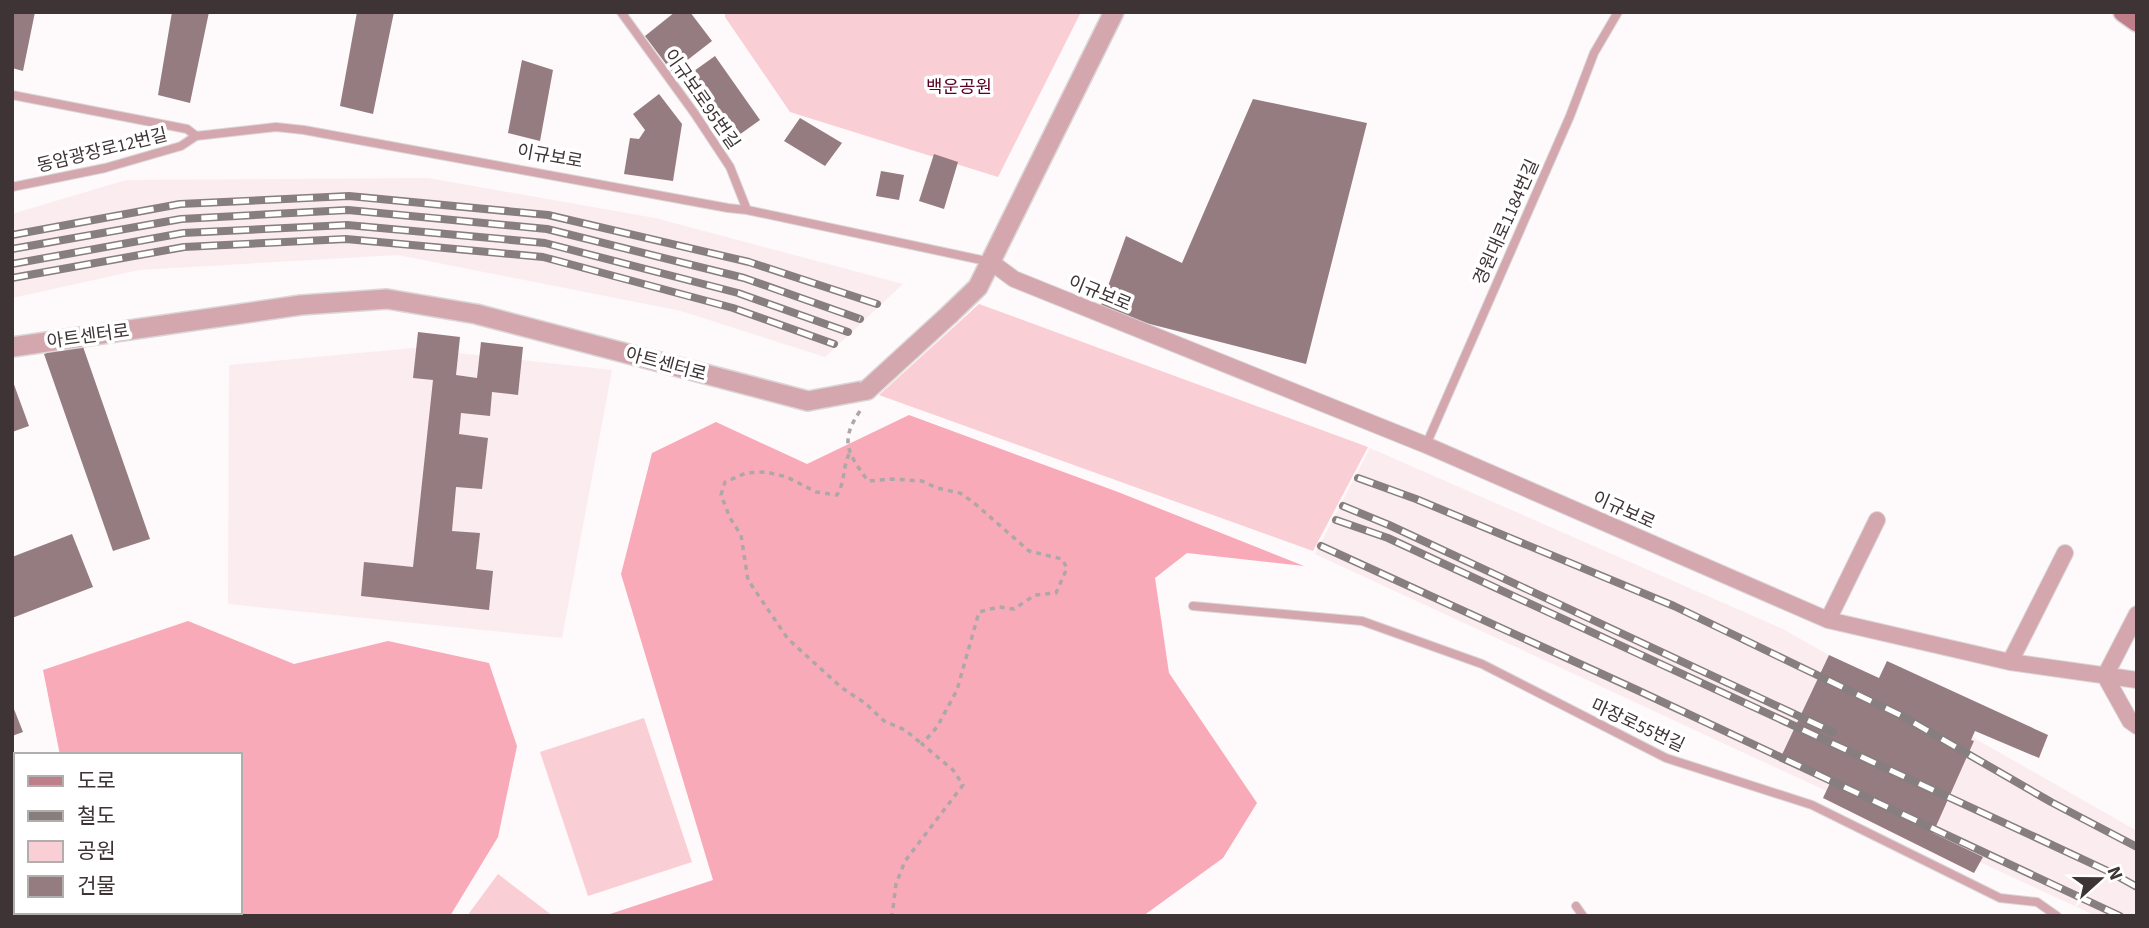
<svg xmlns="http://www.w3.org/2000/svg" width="2149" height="928" font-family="'Source Sans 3','Noto Sans KR',sans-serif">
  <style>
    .built { fill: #fbecef }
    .green { fill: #faced5 }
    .forest { fill: #f9aab8 }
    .building { fill: #947c80 }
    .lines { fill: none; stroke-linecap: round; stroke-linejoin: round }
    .service-casing { stroke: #dbd6d7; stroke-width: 10 }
    .minor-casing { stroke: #dbd6d7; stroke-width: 18 }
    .tertiary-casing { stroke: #dbd6d7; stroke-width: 22 }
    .secondary-casing { stroke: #dbd6d7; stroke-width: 22 }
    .path { stroke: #aea7a8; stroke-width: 3.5; stroke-dasharray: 5 5; stroke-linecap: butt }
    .service { stroke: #d4a7af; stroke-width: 8 }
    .minor { stroke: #d4a7af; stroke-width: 16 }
    .tertiary { stroke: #d4a7af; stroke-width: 19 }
    .secondary { stroke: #be7e8a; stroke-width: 19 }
    .rail-casing { stroke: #877e7f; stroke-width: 8 }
    .rail { stroke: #fff; stroke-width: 5; stroke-dasharray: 16; stroke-linecap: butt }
    .tertiary-bridge-casing { stroke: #dbd6d7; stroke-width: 22; stroke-linecap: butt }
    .tertiary-bridge { stroke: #d4a7af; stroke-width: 19 }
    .labels { text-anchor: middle; stroke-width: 7; stroke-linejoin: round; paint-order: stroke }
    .park-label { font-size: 18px; fill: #5a0223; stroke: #fff }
    .street-label { font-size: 18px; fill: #3e3435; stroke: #fff }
  </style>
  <rect width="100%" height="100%" fill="#fef9fa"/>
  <path class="built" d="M428 178 655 218 903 284 825 357 681 311 398 255 139 270 12 298V214L126 180Z
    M413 348 612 370 562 638 228 604 229 365Z
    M1370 448 1783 629 2137 831V916H2096L1315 554Z"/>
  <path class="green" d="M725 12H1081L998 177 790 112 725 17Z
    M979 304 1368 447 1313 551 879 395Z
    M644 718 692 862 588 896 540 752Z
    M498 874 553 916H467Z"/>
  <path class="forest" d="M909 415 1118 492 1304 566 1187 553 1155 578 1169 673 1257 803 1223 858 1143 916H604L713 880 621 574 652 453 716 422 807 464Z
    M188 621 294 664 388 641 489 663 517 746 498 837 450 916H12V889L16 887V912H240V755H60L43 670Z"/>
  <path class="building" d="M12 12H35L23 71 12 68Z
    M172 12H209L190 103 158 95Z
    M357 12H394L373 114 340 106Z
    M675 12H690L712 41 672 72 645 36Z
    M715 56 760 120 732 140 687 76Z
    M522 60 553 70 540 141 508 133Z
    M659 94 682 124 673 181 624 174 630 138 639 139 645 130 633 114Z
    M1253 99 1367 123 1306 364 1099 311 1126 236 1182 263Z
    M800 118 842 143 825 166 784 141Z
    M934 154 958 162 944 209 919 201Z
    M881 171 904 175 899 200 876 196Z
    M418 332 460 337 456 375 477 378 481 342 523 347 518 395 492 392 490 416 461 413 459 434 488 438 482 489 456 487 452 531 480 533 476 569 493 571 489 610 361 596 364 562 413 567 433 380 413 378Z
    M81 341 150 539 113 551 44 354Z
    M12 379 29 426 12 432Z
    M72 534 93 587 12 618V557Z
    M1829 655 1879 678 1887 661 2048 735 2039 758 1975 731 1971 740 1974 741 1933 833 1983 857 1974 873 1823 798 1830 783 1779 761Z
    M12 704 23 732 12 736Z"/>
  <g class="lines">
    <g class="service-casing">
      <path id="service" d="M621 12 695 114 730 167 747 210
        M12 95 187 129 196 136
        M12 187 105 168 181 146 196 136 276 127 304 130 728 208 747 210 991 262
        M1426 445 1570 116 1594 53 1618 12
        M1193 606 1362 621 1482 664 1666 758 1812 805 2000 898 2037 902 2057 916
        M1576 906 1583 916"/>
    </g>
    <g class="minor-casing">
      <path id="minor" d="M991 262 1014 279 1426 445 1828 620 2010 662 2137 680
        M1828 620 1877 520
        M2010 662 2065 553
        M2105 676 2137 614
        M2105 676 2130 721 2137 726"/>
    </g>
    <g class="tertiary-casing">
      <path id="tertiary" d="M950 314 978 287 1114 12
        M12 347 301 305 387 299 476 314 808 401 867 390"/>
    </g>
    <g class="secondary-casing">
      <path id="secondary" d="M2123 12 2137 22"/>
    </g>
    <path class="path" d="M860 411C839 442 848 453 868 481L892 479 922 481 937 488 960 493 973 502 1029 551 1062 559 1067 568 1056 593 1035 595 1014 609 999 607 979 612 957 690 937 727 922 744 953 770 963 785 905 861 896 884 892 916
      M849 454C842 470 846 479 837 495L816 492 787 477 766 472 746 473 725 482 721 495 730 518 741 535 748 580 788 639 842 688 865 703 884 721 905 730 922 744"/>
    <use href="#service" class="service"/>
    <use href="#minor" class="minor"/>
    <use href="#tertiary" class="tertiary"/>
    <use href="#secondary" class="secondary"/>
    <g class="rail-casing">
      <path id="rail" d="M12 235 180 204 349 196 548 215 749 262 877 304
        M12 249 181 219 348 210 547 229 744 278 860 319
        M12 264 183 233 347 225 545 243 738 293 848 332
        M12 278 184 247 346 239 543 257 733 308 834 344
        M1358 478 1416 499 1674 606 1902 716 2051 802 2137 847
        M1343 506 1389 525 1833 732
        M1336 520 1388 538 2037 838 2112 873 2137 887
        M1321 546 1637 690 2120 916"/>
    </g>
    <use href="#rail" class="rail"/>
    <g class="tertiary-bridge-casing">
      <path id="tertiary-bridge" d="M867 390 950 314"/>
    </g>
    <use href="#tertiary-bridge" class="tertiary-bridge"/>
  </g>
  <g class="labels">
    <g class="park-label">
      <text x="959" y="93">백운공원</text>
    </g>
    <g class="street-label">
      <text transform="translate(702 99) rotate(55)" y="6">이규보로95번길</text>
      <text transform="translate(102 150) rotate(-14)" y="6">동암광장로12번길</text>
      <text transform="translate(550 156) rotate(10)" y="6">이규보로</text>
      <text transform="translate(1506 222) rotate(-66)" y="6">경원대로1184번길</text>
      <text transform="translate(1100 293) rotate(22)" y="6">이규보로</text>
      <text transform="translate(88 336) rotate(-8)" y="6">아트센터로</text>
      <text transform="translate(666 364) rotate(15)" y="6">아트센터로</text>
      <text transform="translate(1624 510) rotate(24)" y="6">이규보로</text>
      <text transform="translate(1638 725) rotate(25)" y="6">마장로55번길</text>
    </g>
  </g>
  <rect width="2149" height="928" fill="none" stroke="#3e3435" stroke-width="28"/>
  <rect x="14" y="753" width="228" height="161" fill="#ffffff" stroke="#b2aeae" stroke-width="2"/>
  <rect x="28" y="776" width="35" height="10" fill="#be7e8a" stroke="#b2aeae" stroke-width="2"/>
  <text x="77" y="788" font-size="21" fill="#3e3435">도로</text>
  <rect x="28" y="811" width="35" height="10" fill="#877e7f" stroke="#b2aeae" stroke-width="2"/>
  <text x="77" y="823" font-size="21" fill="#3e3435">철도</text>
  <rect x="28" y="841" width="35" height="21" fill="#faced5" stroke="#b2aeae" stroke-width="2"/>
  <text x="77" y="858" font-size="21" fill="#3e3435">공원</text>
  <rect x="28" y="876" width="35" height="21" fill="#947c80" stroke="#b2aeae" stroke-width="2"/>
  <text x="77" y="893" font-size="21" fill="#3e3435">건물</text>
  <g transform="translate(2100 879) rotate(69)" stroke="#ffffff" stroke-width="5" paint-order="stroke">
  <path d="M0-5L12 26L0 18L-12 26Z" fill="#3e3435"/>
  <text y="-10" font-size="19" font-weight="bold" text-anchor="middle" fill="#3e3435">N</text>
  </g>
</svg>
